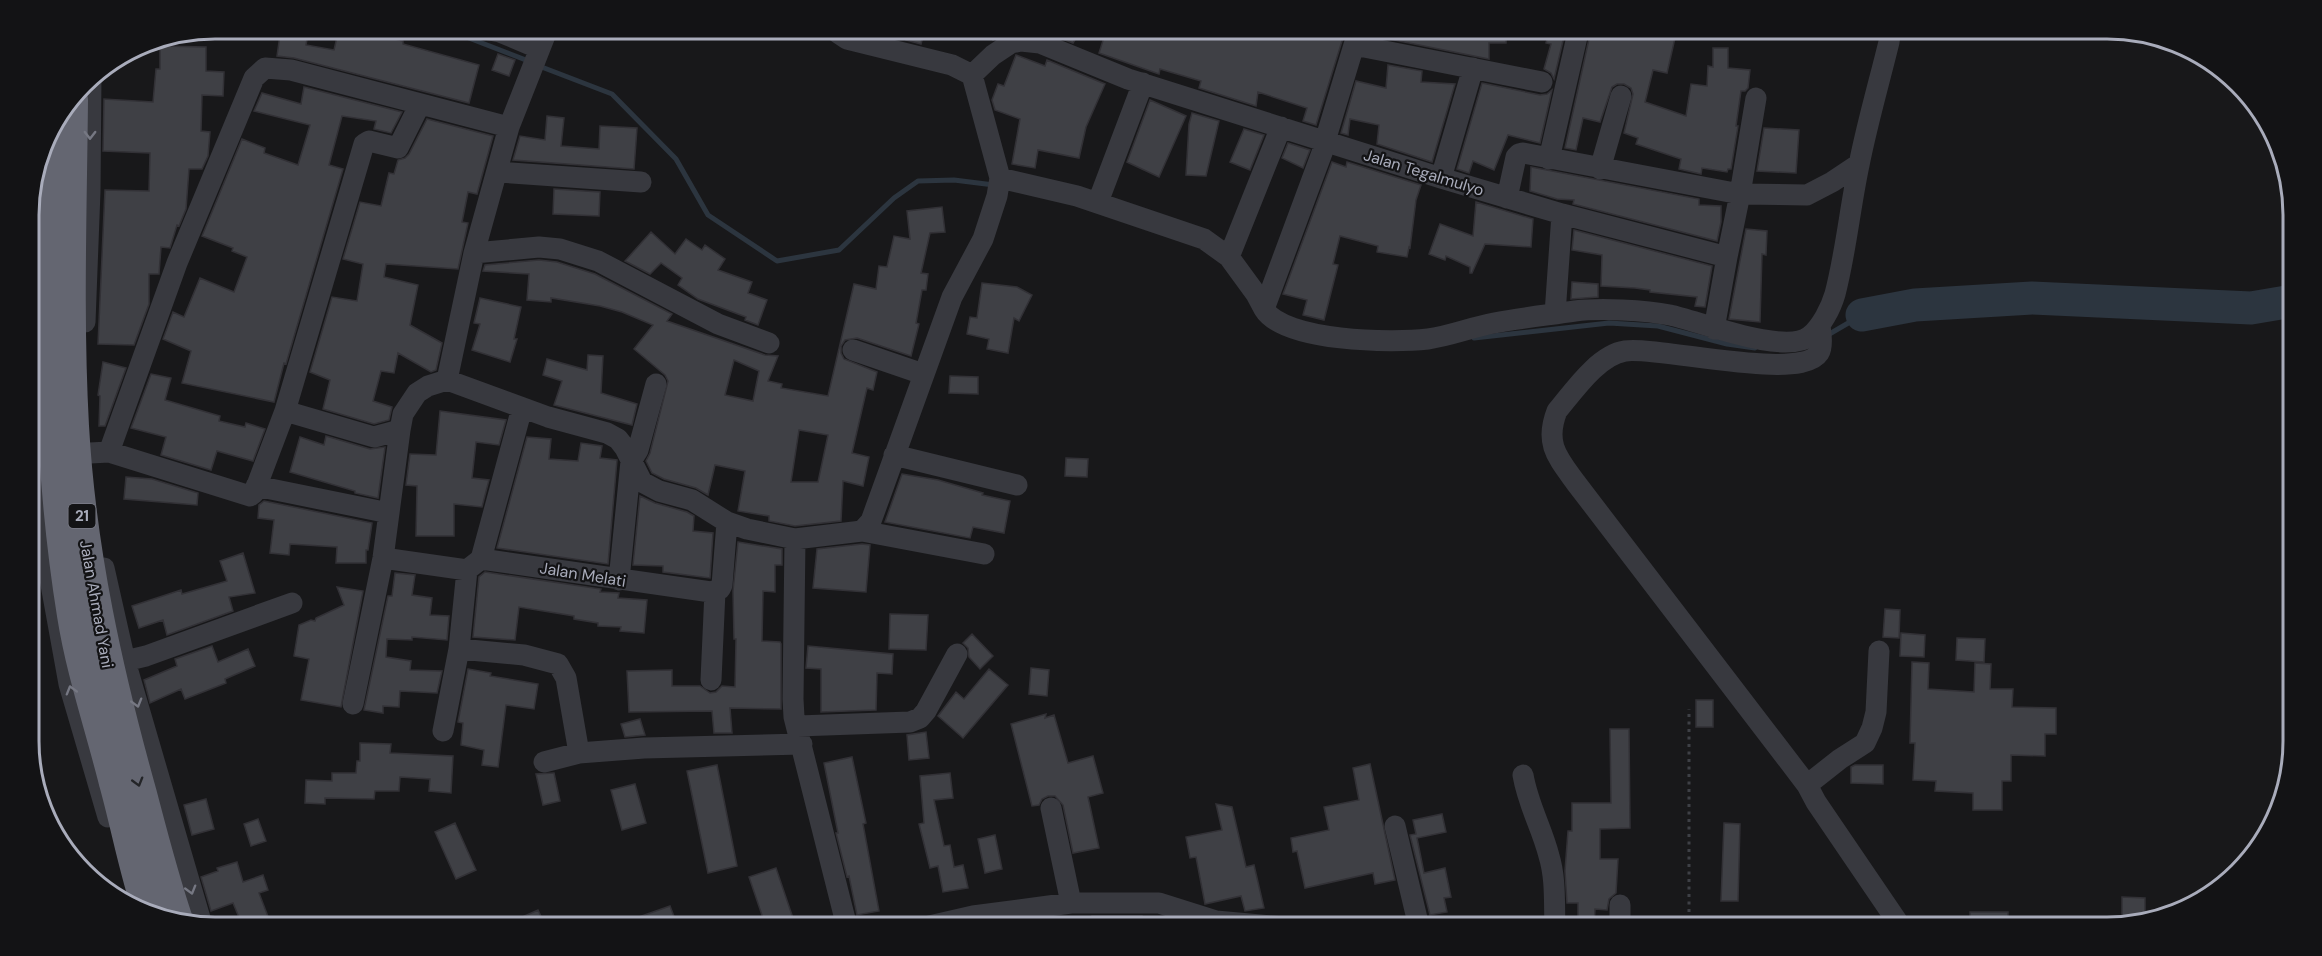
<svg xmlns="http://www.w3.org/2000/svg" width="2322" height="956" font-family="'DM Sans',sans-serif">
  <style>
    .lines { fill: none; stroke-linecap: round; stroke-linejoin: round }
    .stream { stroke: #2c353f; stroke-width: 5 }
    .river { stroke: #2c353f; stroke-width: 33 }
    .building { fill: #3f4045; stroke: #323136; stroke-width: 1.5; fill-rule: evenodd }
    .path { stroke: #3e4046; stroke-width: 3; stroke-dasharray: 3 4.5; stroke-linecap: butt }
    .minor { stroke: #38393f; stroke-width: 21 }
    .highway { stroke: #646671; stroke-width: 30 }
    .oneway { stroke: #767883 }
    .oneway2 { stroke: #232427 }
    .labels { text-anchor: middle; stroke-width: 4.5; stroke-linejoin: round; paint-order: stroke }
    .shield { fill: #131315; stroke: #7c7e89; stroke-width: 1.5 }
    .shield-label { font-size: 15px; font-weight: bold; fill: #a9acbb }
    .street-label { font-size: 16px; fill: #a9acbb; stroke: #131315 }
    .rim { fill: none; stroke: #a9acbb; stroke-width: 3 }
  </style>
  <rect width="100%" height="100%" fill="#18181a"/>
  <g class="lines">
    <path class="stream" d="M443 28 531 62
      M539 66 612 94 676 159 708 215 777 261 839 250 894 198 918 181 954 180 994 185
      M1826 336 1862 315
      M1474 338 1609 323 1658 326 1727 344 1755 348"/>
    <path class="river" d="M1862 315 1915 305 2032 298 2251 308 2292 301"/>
  </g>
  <path class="building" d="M281 28H309L306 45 334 50 338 33 359 38 361 30 403 41V44L479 65 469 103 294 58 277 56Z
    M909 28H925L921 44 906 40Z
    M976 28H1012L993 40Z
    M1058 28H1082L1073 43 1055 36Z
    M1107 28H1336L1354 31 1345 36 1342 41 1316 125 1303 121 1307 108 1258 92 1256 106 1199 88 1201 81 1160 69 1159 74 1099 53Z
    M1389 28H1444V36L1473 37V28H1507L1506 43H1489V59L1389 39Z
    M1550 28H1566L1554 79 1551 73 1544 69 1551 44 1546 43Z
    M1612 28H1639L1675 38 1667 73 1653 70 1645 102 1686 116 1691 84 1707 86 1708 66 1713 67V48H1728V68L1750 70 1748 88 1745 91H1741L1736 126H1738L1731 169H1728L1727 172 1702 168 1701 174 1679 169 1681 159 1636 144 1638 138 1624 133 1633 94 1631 88 1624 84H1617L1612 87 1600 122 1583 118 1576 150 1565 148 1591 30 1611 35Z
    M160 46 206 47V71L224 72 223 96 202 95 201 131 210 132 208 156 202 169H189L186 209 179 226 177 225 170 248 161 247 159 274H149V304L134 345 98 344 105 190 149 191 150 153 103 151 104 99 153 102 156 69H160Z
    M498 54 515 60 509 76 492 70Z
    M1016 55 1045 66 1047 60 1105 84 1086 127 1079 158 1038 150 1035 168 1012 164 1020 119 995 110 992 100 998 84 1004 86Z
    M1388 65 1422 71 1421 82 1455 84 1432 162 1377 144 1379 125 1350 119 1348 135 1341 133 1356 81 1386 88Z
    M1482 83 1540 95 1547 94 1552 90 1540 143 1508 135 1494 170 1473 161 1469 173 1457 169Z
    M304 87 402 112 391 133 374 129 376 121 342 116 329 165 343 169 286 364 284 363 274 402 182 383 191 351 163 339 173 312 184 317 200 278 234 292 247 257 232 251 233 248 202 236 242 139 265 148 264 153 298 165 310 125 254 111 262 93 301 104Z
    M1150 100 1186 116 1159 177 1127 162Z
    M1192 113 1219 121 1206 176 1186 175 1189 124Z
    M547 116 564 118 561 146 599 149 600 126 637 128 634 169 513 160 520 136 545 140Z
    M427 119 493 136 477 194 468 192 462 222 468 223 458 269 386 264 384 277 418 285 410 325 442 343 436 370 431 372 398 353 394 373 381 371 373 401 392 407 389 420 374 424 323 409 330 380 310 372 332 297 357 301 363 264 343 259 360 202 381 206 389 173 394 174 398 160 405 158 409 154Z
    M1764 128 1799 130 1796 173 1757 171Z
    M1244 129 1264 135 1250 170 1230 162Z
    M1288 143 1310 150 1303 168 1282 158Z
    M1332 162 1346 167 1347 162 1421 185 1416 200 1410 248 1409 247 1407 257 1377 252 1378 246 1340 236 1333 264 1338 265 1324 320 1303 315 1307 300 1283 294Z
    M1531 167 1699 199V205L1721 206V222L1717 241 1573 204 1574 200 1557 199 1530 191Z
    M554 189 600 192 599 216 553 214Z
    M1476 202 1533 219 1531 247 1485 244 1472 273H1470V267L1446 256 1445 260 1429 254 1440 224 1473 236Z
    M942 207 945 232 930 233 921 273 928 274 926 290H922L916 323 919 324 911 356 857 338 845 340 841 346V353L844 359 877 372 873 390 867 388 852 453 869 457 863 486 843 481 841 521 795 526 769 521V516L738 511 745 471 715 465 708 495 696 488 664 479 652 473 646 461 650 453 668 381 665 375 634 349 653 325 622 312 600 306 551 298V302L527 300 529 274 483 271 485 265 539 260 557 262 595 274 672 314 667 321 765 355 778 356 768 381 782 384 781 388 828 396 854 284 876 289 879 266 887 267 894 236 910 239 907 211ZM734 360 759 371 753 401 725 395ZM799 430 828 435 818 482H791Z
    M1746 229 1767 231 1766 255 1762 254 1760 322 1729 319Z
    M1574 230 1712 266 1705 307 1695 306 1697 297 1650 292V290L1635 288 1601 286 1602 255 1572 250Z
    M651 232 675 254 686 239 702 250 705 245 725 259 718 270 752 282 748 293 767 300 758 325 745 320 746 317 698 299 678 285 682 278 661 263 650 274 625 261Z
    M1572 282 1598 284V297L1571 299Z
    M982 283 1017 287 1032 295 1019 321 1014 318 1008 353 987 349 989 339 967 334 970 317 977 318Z
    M480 298 521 307 514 339H517L510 362 472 350 480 324 474 323Z
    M588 355 603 356 601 393 637 404 632 425 554 405 562 381 543 375 547 359 587 370Z
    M103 362 126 368 105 426H99L100 396 98 395Z
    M151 374 171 378 165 400 220 416 219 421 245 427 246 423 265 429 253 461 217 451 211 470 161 455 166 437 131 428Z
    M950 376 978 377V394L949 393Z
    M440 411 506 420 499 445 476 442 472 478 489 480 482 507 454 504V536H416L417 486 406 485 410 454 436 455Z
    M326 436 370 449 385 447 378 498 355 493V491L290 472 300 437 324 445Z
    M527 437 551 439 549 459 578 461 581 443 602 446 600 458 617 460 608 564 497 548Z
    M1066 458 1088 459 1087 477 1065 476Z
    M902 474 938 480 983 493 982 495 1010 501 1004 533 973 527 970 538 885 522Z
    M126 477 152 479 198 493 197 505 124 499Z
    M640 496 655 503 687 512 694 516 693 531 713 533 710 578 663 572V566L633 565Z
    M264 501 372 523 368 550H366V563H336L337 547 290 544 289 555 270 553 274 520 258 518 259 505Z
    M738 542 782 549V565H775V592L763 591 762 641 780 642 781 644V709L730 708 732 733H714L712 711 629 712 627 671 672 670V686H700L710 693 716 692 722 686 735 687 736 639H734L733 591Z
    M862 544 870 545 866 592 813 588 817 549Z
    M243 553 255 593 229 597 233 611 167 635 163 620 139 628 132 606 181 590 182 594 227 581 220 561Z
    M485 572 601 589 600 592 619 593 618 598 647 600 644 633 620 631 621 627 598 626V623L574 619V616L519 607 515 640 473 637 479 577Z
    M395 573 415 575 412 595 432 598 430 615 449 616 447 640 412 637V640L387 639 386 657 411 661 410 670 442 671 437 693 400 691 399 707 383 706V713L364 710 388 596H392Z
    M337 587 363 591 341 707 301 700 309 659 294 656 299 625 311 620 315 621 316 618 344 605Z
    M1885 609 1900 610 1899 638 1883 637Z
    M890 614 928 615 926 650 889 649Z
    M1901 633 1925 635 1924 657 1900 656Z
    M972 634 993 656 980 669 969 657 968 648 963 643Z
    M1957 638 1985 639 1984 662 1956 660Z
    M212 646 218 662 248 649 255 666 225 679 226 683 185 699 181 689 150 703 144 680 177 666 175 659Z
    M808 646 893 654 892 674 877 673 876 710 821 712V669L806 668Z
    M1912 662 1929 663 1928 689 1974 692 1975 663 1991 664 1990 689H2013L2012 707 2056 708V734H2045V756L2011 755V781H2002V810H1973V793L1935 791 1936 781 1913 780 1915 743H1910Z
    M1031 668 1049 670 1047 696 1029 694Z
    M468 669 491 673 490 676 538 684 534 709 506 705 498 767 482 765 484 750 461 745 463 723 458 722Z
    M989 669 1008 685 963 738 938 716 956 692 964 699Z
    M1696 700H1713V727H1696Z
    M1046 714 1045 718 1054 715 1068 763 1093 756 1103 793 1088 797 1099 848 1073 853 1063 805 1055 796H1048L1042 799 1039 805 1032 806 1011 724Z
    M640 719 645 735 625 737 621 724Z
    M1610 729H1629L1630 828 1600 829V859H1618L1616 893 1609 899 1607 910 1595 909 1594 927H1578V903H1567L1565 871 1568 831H1572V803H1611Z
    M926 732 929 758 909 760 907 735Z
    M360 743 391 744 390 753 453 756 451 793 429 791 430 779 400 777 399 791H375L374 799 325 798V804L305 803 306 780 332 781V773H356L357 761H360Z
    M852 757 866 823 863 824 879 911 857 915 849 876 847 877 836 833H838L824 763Z
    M1370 764 1395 880 1375 884 1373 873 1305 888 1297 851 1293 852 1291 838 1329 830 1324 807 1359 800 1353 768Z
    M717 765 737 866 708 873 687 771Z
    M1855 765H1883V784L1851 783V767Z
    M554 773 560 801 543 805 536 774Z
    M950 773 953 798 934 800 944 846 950 845 954 867 963 865 968 888 943 892 938 866 930 868 919 824 924 823 920 776Z
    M635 784 646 823 622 830 611 790Z
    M206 799 214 829 192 835 184 805Z
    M1216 804 1232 807 1246 867 1254 865 1264 908 1245 911 1241 896 1205 904 1196 857 1190 858 1186 837 1222 830Z
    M1442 814 1446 832 1417 838 1424 873 1445 868 1451 897 1444 898 1447 912 1430 915 1410 835 1416 834 1413 820Z
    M258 819 266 841 251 846 244 824Z
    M455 823 476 870 456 879 435 832Z
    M1724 823 1740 824 1738 901H1721Z
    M995 835 1002 869 985 873 978 839Z
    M237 862 243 882 263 875 268 890 259 893 272 927H243L233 903 211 911 201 877 218 871 217 868Z
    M776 868 796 927H766L749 877Z
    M2122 897 2145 898V922L2122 927Z
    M670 906 678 927H616V925Z
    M538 910 546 927H500Z
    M1970 912H2008V927H1970Z
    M1092 916H1142V927H1092Z
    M1052 918V927H1037V920Z"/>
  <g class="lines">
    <path class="path" d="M1689 927V709"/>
    <path class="minor" d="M479 28 500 32 538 48
      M836 28 838 33 847 39 952 65 972 75
      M972 75 993 55 1011 43 1021 41 1040 43 1128 79 1441 178 1562 214 1727 257 1740 194 1756 98
      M509 127 548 28
      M1325 141 1354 45 1542 82
      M1326 142 1264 309C1284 342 1393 343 1428 339 1450 336 1472 327 1494 323 1520 318 1548 315 1575 311 1599 308 1645 310 1670 315 1699 321 1785 356 1810 336 1821 327 1831 308 1835 294 1846 252 1850 207 1859 165 1867 124 1879 83 1889 42L1891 28
      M1549 159 1579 28
      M1600 169 1621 96
      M498 172 641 182
      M1000 178 1077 196 1204 239 1229 257 1256 294 1264 309
      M1441 178 1473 68
      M32 190 35 439 42 535 69 684 108 817
      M1507 198 1516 157 1519 154 1523 153 1740 194 1807 195 1832 182 1859 164
      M1098 202 1143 83
      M474 253 539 247 560 249 598 261 718 324 769 343
      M1229 257 1281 127
      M1555 314 1562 214
      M85 322 90 191 91 76
      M1820 326C1821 332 1823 347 1819 353 1800 382 1659 346 1625 351 1598 355 1573 392 1557 411 1544 444 1558 458 1576 483L1807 785 1816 802 1901 927
      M1714 329 1727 257
      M853 350 923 374
      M285 411 364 144 369 141 398 148 420 104
      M109 452 250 496 254 493 285 411 374 437 400 430 403 414 417 393 428 386 447 380 548 417 607 433 618 439 625 448 642 482 659 491 692 500 727 522 747 529 795 539 862 531 871 521 952 297 983 239 997 196 1000 178 972 75
      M90 453 109 452 177 263 254 78 265 68 291 70 509 127 474 253 447 380
      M894 455 1017 485
      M256 486 389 513
      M862 531 984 554
      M795 539 793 699 794 717 847 927
      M383 558 467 570 481 559 711 592 720 589 722 585 727 522
      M481 559 522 408
      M104 568 125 661 202 925
      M619 580 631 461 638 450 656 384
      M459 649 524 655 558 664 566 678 579 753
      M125 661 146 656 292 603
      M711 680 715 591
      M353 704 383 558 400 430
      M798 726 910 722 920 718 926 711 957 654
      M443 731 459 649 467 570
      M544 762 579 753 644 748 802 744
      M1523 775C1528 805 1542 828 1549 856 1556 879 1554 904 1555 927
      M1807 785 1840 759 1865 743 1872 728 1876 712 1879 651
      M1051 808 1071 903
      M1395 826 1419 927
      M925 927 973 916 1071 903H1159L1216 921 1284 927
      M1620 927V905"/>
    <path class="highway" d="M73 100C72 208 68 317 74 426 81 552 108 673 142 794 153 836 164 879 178 920
      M50 129C47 291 46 455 72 615 81 672 100 727 114 783 126 826 134 872 149 915"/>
  </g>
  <defs><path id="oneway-chevron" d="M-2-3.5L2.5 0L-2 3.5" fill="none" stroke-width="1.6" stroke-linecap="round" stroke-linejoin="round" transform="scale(1.5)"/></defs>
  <g class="oneway">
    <use href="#oneway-chevron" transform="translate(90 135) rotate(90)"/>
    <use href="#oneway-chevron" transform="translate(71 690) rotate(-106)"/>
    <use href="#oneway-chevron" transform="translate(137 703) rotate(74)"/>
    <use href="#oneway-chevron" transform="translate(191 890) rotate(74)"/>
  </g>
  <use class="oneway2" href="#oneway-chevron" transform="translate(138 782) rotate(74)"/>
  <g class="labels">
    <rect class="shield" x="68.5" y="504" width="27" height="24" rx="4.5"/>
    <g class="shield-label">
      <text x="82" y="521">21</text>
    </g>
    <g class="street-label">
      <text transform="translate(1424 172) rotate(17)" y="6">Jalan Tegalmulyo</text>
      <text transform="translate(583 574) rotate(9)" y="6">Jalan Melati</text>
      <text transform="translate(97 604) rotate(80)" y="6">Jalan Ahmad Yani</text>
    </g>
  </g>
  <path d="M0 0H2322V956H0ZM215 39H2107A176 176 0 0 1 2283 215V741A176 176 0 0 1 2107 917H215A176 176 0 0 1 39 741V215A176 176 0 0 1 215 39Z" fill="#131315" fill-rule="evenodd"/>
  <path class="rim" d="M215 39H2107A176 176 0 0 1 2283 215V741A176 176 0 0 1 2107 917H215A176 176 0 0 1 39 741V215A176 176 0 0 1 215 39Z"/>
</svg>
